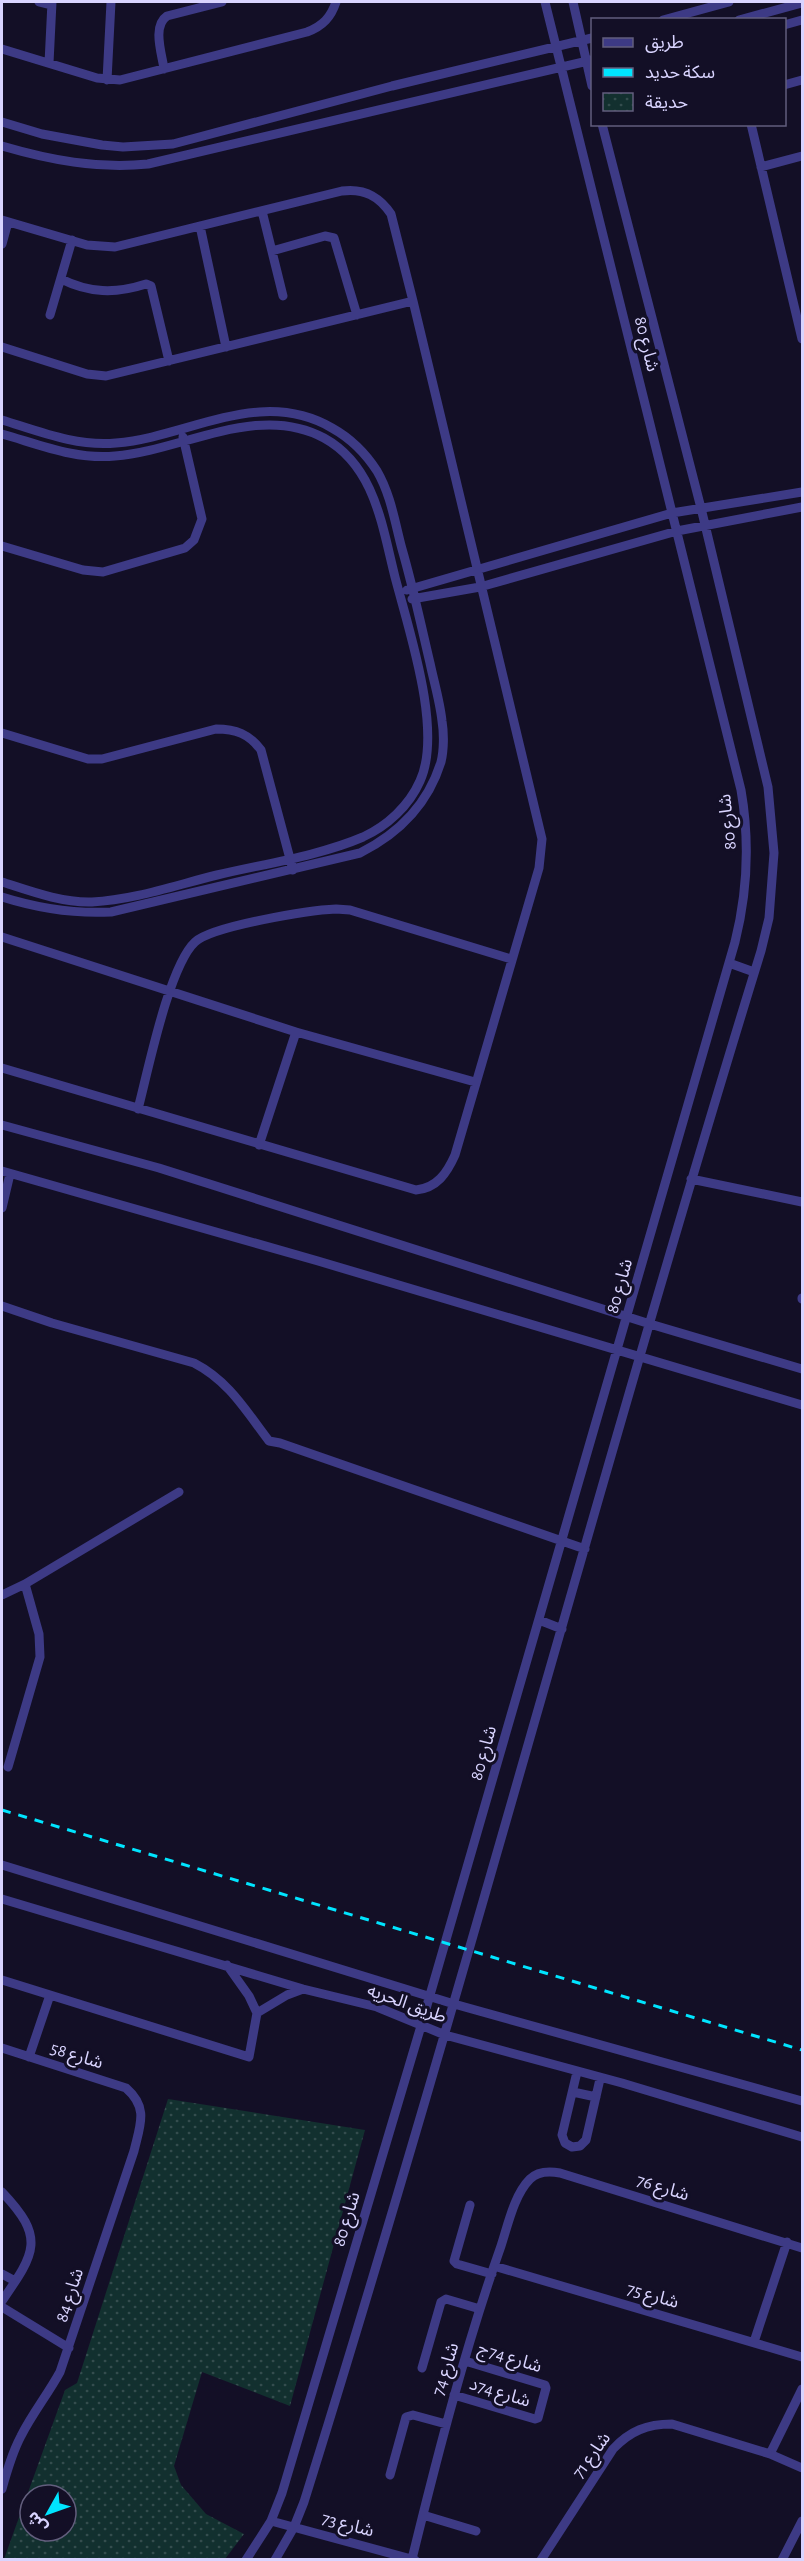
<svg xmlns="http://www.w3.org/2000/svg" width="804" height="2561" font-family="'Alegreya Sans','Noto Sans Arabic',sans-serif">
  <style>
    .park { fill: url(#park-dots); fill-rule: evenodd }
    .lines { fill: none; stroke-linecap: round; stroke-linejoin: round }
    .minor { stroke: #3d3a85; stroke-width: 9 }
    .rail { stroke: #00e5ff; stroke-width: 3; stroke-dasharray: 9 8; stroke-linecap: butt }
    .labels { text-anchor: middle; stroke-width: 6; stroke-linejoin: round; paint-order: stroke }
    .street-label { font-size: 18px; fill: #d9d4ff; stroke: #130f26 }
  </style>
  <defs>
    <pattern id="park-dots" width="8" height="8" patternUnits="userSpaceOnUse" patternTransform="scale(1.5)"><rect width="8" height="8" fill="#12302f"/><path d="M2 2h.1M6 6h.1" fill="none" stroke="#344d4e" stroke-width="1.8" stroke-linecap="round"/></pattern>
  </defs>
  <rect width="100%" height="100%" fill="#130f26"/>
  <path class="park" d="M168 2099 365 2130 290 2406 202 2372 174 2466 181 2485 206 2514 244 2534 225 2559H4L65 2390 77 2383ZM30 2495H66V2531H30Z"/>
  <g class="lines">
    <path class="minor" d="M39 2 51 5
      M573 2 592 86
      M663 20 729 2
      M739 20 802 3
      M784 25 802 20
      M2 49 97 78 120 80 307 32C323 26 331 17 336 2
      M49 63 52 2
      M164 69C162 54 152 26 167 16L222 2
      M107 80 111 2
      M784 85 802 80
      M2 122 42 134 102 145 123 147 173 144 392 86 592 38
      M751 124 802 339
      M2 146C50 160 97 169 148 164L592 60
      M761 167 802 156
      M262 211 283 296
      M2 220 87 245 115 247 342 191C364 188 379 196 391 214L413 301 542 839 539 868 455 1155C447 1173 437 1188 416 1190L2 1068
      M200 226 226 347
      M2 244 8 222
      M272 251 325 236 334 238 357 315
      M61 279C89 293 115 294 146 284L151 286 169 361
      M50 315 72 240
      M2 347 87 374 106 376 413 301
      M2 420C38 431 77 447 116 443 189 437 260 386 332 428 350 438 366 454 377 471 391 495 395 523 402 549 413 587 421 625 430 663 434 682 440 702 442 721 444 733 444 750 441 762 428 804 398 834 360 853L111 912C73 914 37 908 2 897
      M2 434C38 444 76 460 115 456 182 451 258 402 324 438 375 466 382 526 395 577 409 631 443 731 420 781 409 806 387 826 363 837 319 856 263 864 217 875 176 885 134 900 92 902 62 903 30 891 2 882
      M2 546 83 570 103 572 185 548 194 540 202 519 183 437
      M407 590 672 513 802 492
      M412 599 480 587 677 531 802 507
      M2 733 88 759H102L216 729C236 729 249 734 261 750L293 870
      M2 937 296 1032 475 1082
      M729 963 754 972
      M138 1109C148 1071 169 966 195 942 212 926 310 910 336 909L350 910 511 959
      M2 1125 159 1168 650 1324 802 1369
      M259 1145 296 1032
      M2 1171 318 1261 802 1405
      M691 1179 802 1202
      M2 1208 10 1174
      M802 1298V1299
      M2 1306 52 1323 194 1363C229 1381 246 1411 269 1441L280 1443 585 1549
      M2 1595 25 1584 179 1492
      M539 1620 562 1629
      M8 1767 40 1657 39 1634 25 1584
      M2 1865 454 2004 802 2101
      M2 1899 303 1989 377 2007 445 2035 622 2083 802 2137
      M2 1980 249 2057 257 2013 249 1996 227 1965
      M257 2013 287 1995 303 1989
      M2 2048 126 2088C149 2108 140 2125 134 2151L60 2372C48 2394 32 2414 21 2436 12 2453 7 2471 2 2489
      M29 2057 50 1995
      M577 2072 562 2135 565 2143 572 2147 580 2146 586 2140 600 2079
      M573 2092 596 2097
      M2 2192C46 2238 35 2253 2 2301
      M470 2205 454 2261 457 2264 492 2274
      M494 2266 802 2357
      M2 2274 15 2281
      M2 2307 69 2348
      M754 2342 787 2242
      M422 2368 441 2302 446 2299 480 2309
      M454 2395 535 2419 538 2418 546 2388 545 2385 465 2361
      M770 2454 802 2389
      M390 2475 406 2417 413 2415 446 2424
      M423 2515 476 2531
      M271 2521 415 2560
      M412 2559C438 2453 465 2348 501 2246 508 2225 514 2195 530 2179 538 2171 549 2171 560 2173L802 2248
      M246 2560 271 2521 282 2493 421 2026 735 942C748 890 750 842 741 790L545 2
      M275 2560 294 2527 304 2502C465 1987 602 1466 761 951L769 918 774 853 768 787 701 508 602 124
      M541 2560 613 2449C630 2431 647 2424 672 2424L770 2454 802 2468
      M782 2560 802 2521"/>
    <path class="rail" d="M2 1810 802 2050"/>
  </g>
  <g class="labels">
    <g class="street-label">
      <text transform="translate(647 344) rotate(76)" y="6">شارع 80</text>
      <text transform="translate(727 822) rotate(-96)" y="6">شارع 80</text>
      <text transform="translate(619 1286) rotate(-74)" y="6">شارع 80</text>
      <text transform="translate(483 1753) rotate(-74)" y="6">شارع 80</text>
      <text transform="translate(407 2003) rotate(20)" y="6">طريق الحريه</text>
      <text transform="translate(77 2055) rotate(17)" y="6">شارع 58</text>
      <text transform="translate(663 2187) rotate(17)" y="6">شارع 76</text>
      <text transform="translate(346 2219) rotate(-73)" y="6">شارع 80</text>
      <text transform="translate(69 2295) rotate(-72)" y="6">شارع 84</text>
      <text transform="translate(653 2295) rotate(16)" y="6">شارع 75</text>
      <text transform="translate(510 2357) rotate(17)" y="6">شارع 74ج</text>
      <text transform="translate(445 2369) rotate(-73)" y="6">شارع 74</text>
      <text transform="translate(500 2392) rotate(17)" y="6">شارع 74د</text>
      <text transform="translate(591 2455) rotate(-54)" y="6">شارع 71</text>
      <text transform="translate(348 2524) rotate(15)" y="6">شارع 73</text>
    </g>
  </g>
  <rect width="804" height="2561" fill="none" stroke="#d9d4ff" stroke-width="6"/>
  <rect x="591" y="18" width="195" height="108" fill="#130f26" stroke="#625e7d" stroke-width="1.5"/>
  <rect x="603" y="38" width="30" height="9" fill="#3d3a85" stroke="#625e7d" stroke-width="1.5"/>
  <text x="645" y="48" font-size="18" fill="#d9d4ff">طريق</text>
  <rect x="603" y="68" width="30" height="9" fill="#00e5ff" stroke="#625e7d" stroke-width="1.5"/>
  <text x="645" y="78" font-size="18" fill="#d9d4ff">سكة حديد</text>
  <rect x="603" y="93" width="30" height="18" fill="url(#park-dots)" stroke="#625e7d" stroke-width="1.5"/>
  <text x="645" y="108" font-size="18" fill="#d9d4ff">حديقة</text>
  <g transform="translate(48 2513) rotate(230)"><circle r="28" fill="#130f26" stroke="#625e7d" stroke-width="1.5"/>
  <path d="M0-4.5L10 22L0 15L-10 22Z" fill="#00e5ff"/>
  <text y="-9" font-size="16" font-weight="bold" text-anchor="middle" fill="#d9d4ff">ش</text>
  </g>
</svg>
